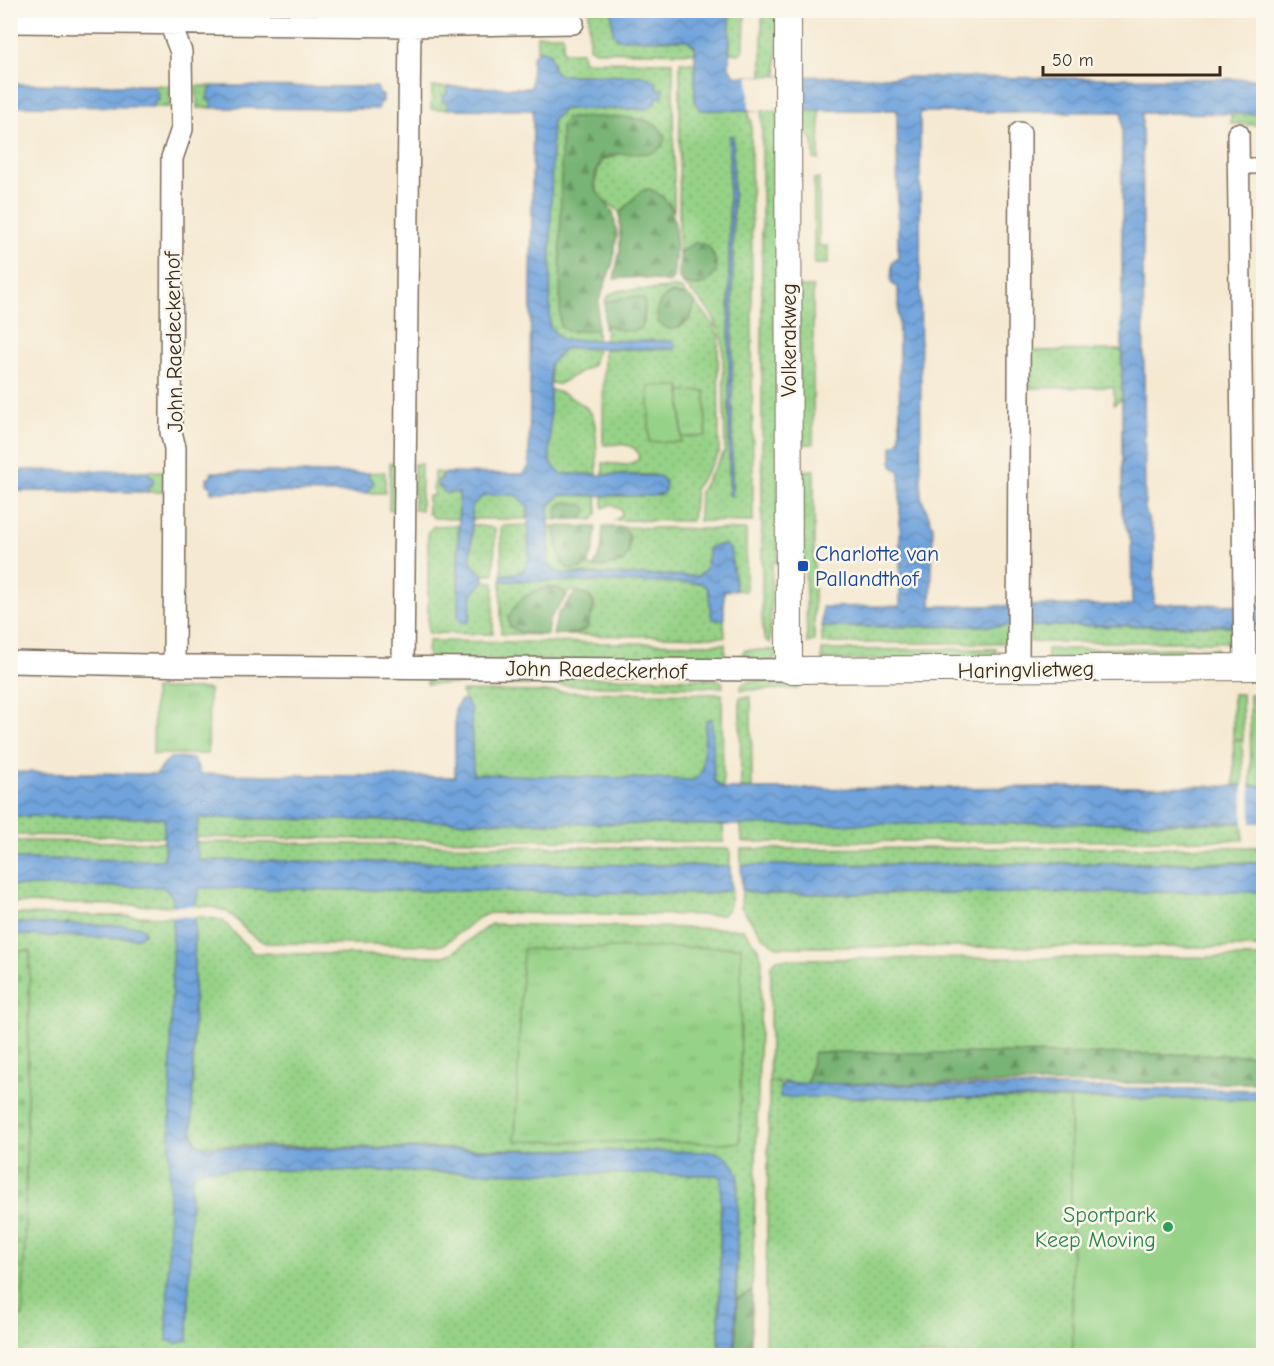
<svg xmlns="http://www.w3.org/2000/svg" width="1274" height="1366" font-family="'Comic Neue',sans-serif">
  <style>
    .grass { fill: url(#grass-dots); stroke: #687e52; stroke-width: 1.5; fill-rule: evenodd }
    .forest { fill: url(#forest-firs); stroke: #5a6f49; stroke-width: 1.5 }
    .cemetery { fill: url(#cemetery-stones); stroke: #687e52; stroke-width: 1.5 }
    .park { fill: url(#park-tufts); stroke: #687e52; stroke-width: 1.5 }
    .garden { fill: #96d287; stroke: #687e52; stroke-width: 1.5 }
    .water { fill: url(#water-waves); stroke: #55667d; stroke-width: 1.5; fill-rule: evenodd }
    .pier { fill: #f5e9d2 }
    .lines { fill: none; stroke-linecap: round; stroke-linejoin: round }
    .pedestrian-casing { stroke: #7c6d5d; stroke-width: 18 }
    .minor-casing { stroke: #7c6d5d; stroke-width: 24 }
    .tertiary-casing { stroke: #7c6d5d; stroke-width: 28 }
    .pedestrian { stroke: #fff; stroke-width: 15 }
    .minor { stroke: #fff; stroke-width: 21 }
    .tertiary { stroke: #fff; stroke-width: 26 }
    .transit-dot { fill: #1a4fb4; stroke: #fbf7ec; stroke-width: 2 }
    .leisure-dot { fill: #2e9e5b; stroke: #fbf7ec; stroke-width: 2 }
    .labels { text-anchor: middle; stroke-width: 5; stroke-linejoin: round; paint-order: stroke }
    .street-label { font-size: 22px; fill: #3b2a1e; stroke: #fbf7ec }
    .transit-label { font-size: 22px; fill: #164399; stroke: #fbf7ec; text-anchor: start }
    .leisure-label { font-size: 22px; fill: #27864d; stroke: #fbf7ec; text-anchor: end }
  </style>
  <defs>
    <pattern id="grass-dots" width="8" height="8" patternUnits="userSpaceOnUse" patternTransform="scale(1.5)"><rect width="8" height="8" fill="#96d287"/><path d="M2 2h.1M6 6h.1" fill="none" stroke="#82b474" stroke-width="1.8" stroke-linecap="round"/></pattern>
    <pattern id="forest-firs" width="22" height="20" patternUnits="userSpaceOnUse" patternTransform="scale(1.5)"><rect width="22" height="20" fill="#78b474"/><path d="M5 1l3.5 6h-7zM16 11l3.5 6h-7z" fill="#64935f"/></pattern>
    <pattern id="cemetery-stones" width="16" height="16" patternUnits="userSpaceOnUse" patternTransform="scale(1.5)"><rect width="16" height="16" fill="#96d287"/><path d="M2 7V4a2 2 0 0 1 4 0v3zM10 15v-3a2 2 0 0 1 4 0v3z" fill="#82b474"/></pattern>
    <pattern id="park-tufts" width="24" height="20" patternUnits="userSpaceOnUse" patternTransform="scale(1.5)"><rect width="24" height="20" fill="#96d287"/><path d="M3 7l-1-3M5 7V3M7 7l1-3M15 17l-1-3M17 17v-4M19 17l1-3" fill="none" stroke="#82b474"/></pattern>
    <pattern id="water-waves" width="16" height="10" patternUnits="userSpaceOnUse" patternTransform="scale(1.5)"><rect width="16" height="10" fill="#6fa3dc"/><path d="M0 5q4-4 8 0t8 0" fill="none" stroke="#5c85b2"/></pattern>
  </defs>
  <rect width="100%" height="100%" fill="#fbf7ec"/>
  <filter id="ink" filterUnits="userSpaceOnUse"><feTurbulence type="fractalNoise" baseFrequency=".0167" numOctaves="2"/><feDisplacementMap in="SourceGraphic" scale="12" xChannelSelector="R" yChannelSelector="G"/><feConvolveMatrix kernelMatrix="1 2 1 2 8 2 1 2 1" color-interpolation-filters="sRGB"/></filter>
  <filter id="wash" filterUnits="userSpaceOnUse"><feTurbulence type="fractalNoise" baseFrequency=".008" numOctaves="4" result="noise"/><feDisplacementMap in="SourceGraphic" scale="24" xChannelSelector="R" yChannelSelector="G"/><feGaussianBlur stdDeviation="1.35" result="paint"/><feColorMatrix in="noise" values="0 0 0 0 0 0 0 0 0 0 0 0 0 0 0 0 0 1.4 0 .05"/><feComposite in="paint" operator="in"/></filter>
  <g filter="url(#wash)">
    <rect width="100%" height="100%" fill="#f5e9d2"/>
    <path class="grass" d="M777 10 778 562 772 563 770 643 764 639 762 618V11Z
      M589 11H612L613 33 618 39 687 40 695 47V53L595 51 589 47Z
      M730 11H745L744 49 739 54 730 53Z
      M537 35H563V52H582L583 61 673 62 674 212 670 204 641 191 620 213C616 207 614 207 608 204 590 193 594 175 603 160L624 152 633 153 658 126 643 119 566 118 567 331 597 330V341L562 340 550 327 552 121 564 109H647L656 101 658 89 645 76 559 75 553 69V62L537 50Z
      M680 62 695 63V102L701 110H749V119L751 120 753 522 699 521 700 491 725 451 723 350C721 319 704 303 682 283L679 278 683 282 700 286 715 263 714 254 680 252 679 258ZM729 136H733L732 496 729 495Z
      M154 85 170 86V107H153L156 100 159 99V93H156Z
      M196 86H213L210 89 212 108H197Z
      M432 87H448L443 102H446L448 109H431Z
      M820 109 819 160 814 159 813 140 803 130 805 110Z
      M1231 113H1262L1263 125 1231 124Z
      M814 179H819V246H828V264H814Z
      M671 287 681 289 685 294 683 296 676 294 680 327 690 320 695 302 714 325 718 336 719 453 695 488 692 521 615 520 621 516 622 511 612 504 603 508V496L660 495 655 475 603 474V463L627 465 638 460 639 455C634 442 616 444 604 445L603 442 604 349H674L672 341H605L606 325C621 329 630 333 644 324L645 302 635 296 605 302C609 281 653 295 671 287Z
      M798 287H813V444H799Z
      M565 348 597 349 593 365 559 384 551 383 550 364Z
      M1122 350V399L1114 404V387L1030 388 1029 351Z
      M550 390C562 392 589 405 593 417 598 430 596 459 597 474H560L550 462Z
      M390 463H397V510H389Z
      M414 464H421V510H414Z
      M814 470V641L807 643 805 563 799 562V471Z
      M148 471H164V492H147L150 485H153Z
      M385 472V493H368L373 480 369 479 368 473Z
      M434 472 445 473 441 476V487L459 493 458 519 434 518 428 513V496H433Z
      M484 495H516L528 507 527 519H471V506Z
      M560 495 597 496V514L593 520 581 519 584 516 559 505 556 515 559 520 548 519 549 506Z
      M458 525V617H470L472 594 484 581 494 582 493 634 428 633V532L434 526Z
      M472 525 495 528 494 575H484L471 563Z
      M528 525 529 559 526 568 516 574 502 575 501 528 503 526Z
      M548 526H553C559 537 556 552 564 565H588L590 562 588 566 596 568 622 563 629 553 630 536 619 527 746 530V591L736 590 730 549 708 550 706 569 698 576 556 573 548 562Z
      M544 580 701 583 708 589 712 618 724 620 725 637 566 635 577 633 588 625C588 619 592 617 594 611 598 595 580 591 569 591L566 597 561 590C543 581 529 594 516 604L519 632 547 635 501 634V581Z
      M1012 626V643H822V627Z
      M1030 626H1234L1233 642H1030Z
      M428 641 725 644V663L433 659 427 653Z
      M1217 648V658L1047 659V649Z
      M996 649V659L822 660V650Z
      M744 650H779V655L766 664 741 660Z
      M427 676 717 679 722 682 723 687 427 684Z
      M747 681H798V689L741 690V686Z
      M461 691 722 694 723 789 714 780 711 718 706 721 702 772 694 780 473 774 471 715Z
      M1233 694H1242L1243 785H1234Z
      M1250 694H1261L1260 786 1251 785Z
      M740 697H751L752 788H741Z
      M11 816 164 818 165 837 11 835Z
      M199 818 723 825 724 842 195 837Z
      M1243 823V840L742 842 741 824Z
      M11 841 164 842V860L11 859Z
      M196 842 730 849V866L198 860Z
      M1263 847 1264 862 741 865V849Z
      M11 886 163 887 172 894 174 906 11 903Z
      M200 888 707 894 731 890 730 906 723 915 489 913 478 918 443 945 267 943C231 930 245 906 195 906Z
      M742 890 759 894 1263 892V947H777L763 937 741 907Z
      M11 914 175 917 168 1340H188L191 1182 193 1175 202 1169 717 1175 721 1178 719 1355H11V1318L23 1316 30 951H11L10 935 136 938 144 934V930L139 926 11 923Z
      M195 916 222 920 253 953 444 956 452 953 491 924 743 929 756 945 762 959 752 1291 737 1299 738 1174 715 1152 199 1145 192 1133Z
      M1263 957V1055L814 1052 807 1084 772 1081 781 1085V1097L1070 1099 1073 1355 765 1356 771 965 777 959Z"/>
    <path class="forest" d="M566 118C589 118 657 109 665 137 659 177 591 124 595 189L613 212 617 234 613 262 599 301 597 330 567 331 560 326 561 127Z
      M649 189C684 201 676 248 673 279L669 283 640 277 614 279 620 250V213L641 191Z
      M696 242C712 243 713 255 717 268 712 285 691 293 679 278L680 252Z
      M671 293 683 296 685 294 695 302C692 319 676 340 658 322 655 309 658 299 671 293Z
      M635 296 644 299 645 302 642 328C632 334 617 329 606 325L604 330 605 302Z
      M566 502 584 505 588 511 581 519 559 520 556 515 559 505Z
      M553 526 596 527 594 548 588 565C553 583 561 540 553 526Z
      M603 527H619L628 533 629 553 622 563 596 568 594 566 601 551Z
      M557 588 565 592 566 597 549 619 547 635 519 632 510 627 508 618C519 596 533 589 557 588Z
      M577 591 588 595 594 604 587 629 577 633 553 635 558 614Z
      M814 1052 1263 1055V1083L807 1084Z
      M752 1291 751 1355 735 1356 737 1299Z"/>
    <path class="cemetery" d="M11 951H30L23 1316 11 1318Z"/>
    <path class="park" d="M705 391 706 436 682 437 681 392Z
      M154 689H209L208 754H153Z
      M1233 694H1242L1243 740H1233Z
      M741 947 740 1143 515 1141 523 949Z"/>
    <path class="garden" d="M649 386H681V442H649Z
      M1070 1099H1263V1355H1073Z"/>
    <path class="water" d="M612 11H730L729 68 736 76 1263 79V114L1142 113 1145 509 1154 535V604L1263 605V625L822 627V607L900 606V472L892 466V446L897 444 900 438 898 288 891 283 892 263 898 257 897 110H701L695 102V46L687 40 618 39 613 33ZM920 112H1122V513L1131 541 1132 605 931 606 933 527 921 496Z
      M540 49 550 52 553 69 559 75 645 76 655 81 658 89H663V97H658L654 104 647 109H564L552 121 550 327 562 340 672 341 677 346 673 349 565 348 550 364V462L561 474 659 476C666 480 668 487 663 493L653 496 560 495 549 506V566L560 574 698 576 706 569 709 547 724 544 730 549 736 590 724 591V620L712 619 708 589 701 583 501 581 502 575 522 572 529 559 528 507 516 495H484L472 506 471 563 484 575V581L472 594 469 622 462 623 458 617 459 493H444L441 487H437V480H441L445 473 522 474 529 467 533 110 448 109 446 102H442L443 95H446L448 87 531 88 532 57Z
      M11 84 154 85 156 92H159V100H156L153 107 11 106Z
      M213 86 377 87 380 95H383V102H380L378 109 212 108 210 100H207L208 93Z
      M729 136H733L732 496 729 495Z
      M11 470 148 471 150 477 154 478 153 485H150L147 492 11 491Z
      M212 472 368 473 370 479 373 480V487H370L368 493 211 492 210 485H207V478H210Z
      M461 700 466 701 471 709 473 774 694 780 702 772 706 721 712 718 714 780 723 789 1264 786 1263 822 723 825 199 818 195 837 199 860 730 866 731 890 707 894 200 888 195 901 192 1133 195 1142 204 1147 715 1152C727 1156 733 1162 738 1174L735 1356 719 1355 721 1178 717 1175 202 1169 193 1175 191 1182 188 1340 176 1344 167 1340 173 898 163 887 10 886 11 859 164 860V818L11 816V772L156 774 170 758C191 757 194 754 200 774L455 777V708Z
      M1264 863 1263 892 759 894 742 890 741 865Z
      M10 923 139 926 144 930V934L136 938 11 935Z
      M785 1083 1263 1090 1264 1099 780 1097V1088Z"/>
    <path class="pier" d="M749 76 805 77V110H749Z
      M1243 782H1250L1251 825 1243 826Z
      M171 906H198V917L172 916Z"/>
  </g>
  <g filter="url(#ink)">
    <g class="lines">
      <g class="pedestrian-casing">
        <path id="pedestrian" d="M1238 166H1264"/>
      </g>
      <g class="minor-casing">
        <path id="minor" d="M165 10 181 52 182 129 172 158 171 432 175 448 174 666
          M10 22 410 26 573 23
          M1238 134 1245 667
          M10 662 193 666 789 670
          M403 667 410 26
          M1018 669 1020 133"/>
      </g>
      <g class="tertiary-casing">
        <path id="tertiary" d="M788 10 789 670 1264 667"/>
      </g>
      <use href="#pedestrian" class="pedestrian"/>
      <use href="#minor" class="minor"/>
      <use href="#tertiary" class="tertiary"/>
    </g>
  </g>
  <rect class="transit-dot" x="797" y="560" width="12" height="12" rx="3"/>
  <circle class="leisure-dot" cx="1168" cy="1227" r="6"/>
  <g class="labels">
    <g class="street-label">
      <text transform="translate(788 340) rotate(-90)" y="8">Volkerakweg</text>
      <text transform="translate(173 342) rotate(-91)" y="8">John Raedeckerhof</text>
      <text transform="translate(596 669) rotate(1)" y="8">John Raedeckerhof</text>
      <text transform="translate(1026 669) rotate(-1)" y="8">Haringvlietweg</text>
    </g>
    <g class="transit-label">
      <text x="815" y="561">Charlotte van<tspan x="815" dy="25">Pallandthof</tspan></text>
    </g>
    <g class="leisure-label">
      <text x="1156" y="1222">Sportpark<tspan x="1156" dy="25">Keep Moving</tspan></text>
    </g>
  </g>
  <rect width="1274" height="1366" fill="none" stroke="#fbf7ec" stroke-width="36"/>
  <path d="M1043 66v9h177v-9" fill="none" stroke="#3b2a1e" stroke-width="3"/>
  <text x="1052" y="66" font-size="18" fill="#3b2a1e" stroke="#fbf7ec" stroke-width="4.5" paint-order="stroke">50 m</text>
</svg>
